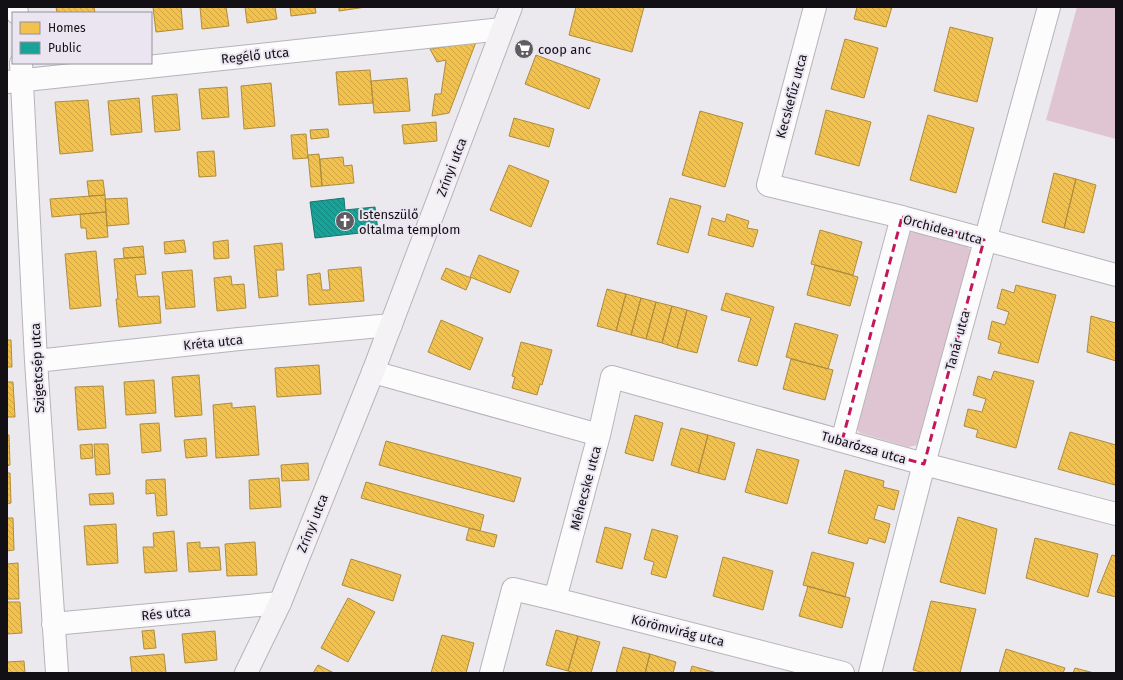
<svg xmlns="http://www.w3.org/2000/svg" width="1123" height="680" font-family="'Fira Sans',sans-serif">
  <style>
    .green { fill: #dfc5d1 }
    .homes { fill: url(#homes-back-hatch); stroke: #af8c3d }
    .public { fill: url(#public-back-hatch); stroke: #167770 }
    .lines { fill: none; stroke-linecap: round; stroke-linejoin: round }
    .minor-casing { stroke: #b6b4b9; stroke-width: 24 }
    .secondary-casing { stroke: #b6b4b9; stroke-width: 24 }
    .minor { stroke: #fcfcfc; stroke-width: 22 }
    .secondary { stroke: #f5f2f5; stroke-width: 22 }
    .marked { fill: none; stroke: #c2185b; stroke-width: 3; stroke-dasharray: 8 5; stroke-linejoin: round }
    .labels { text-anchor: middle; stroke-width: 4; stroke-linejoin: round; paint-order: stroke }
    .poi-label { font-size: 13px; fill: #121014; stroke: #ebe5f1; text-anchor: start }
    .street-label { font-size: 13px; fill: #121014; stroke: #ebe5f1 }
  </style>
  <defs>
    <pattern id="homes-back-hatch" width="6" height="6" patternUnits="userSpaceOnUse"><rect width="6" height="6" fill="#f2c14e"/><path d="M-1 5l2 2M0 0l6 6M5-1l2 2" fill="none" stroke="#cea543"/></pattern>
    <pattern id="public-back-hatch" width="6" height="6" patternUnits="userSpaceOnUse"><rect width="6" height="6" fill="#17a398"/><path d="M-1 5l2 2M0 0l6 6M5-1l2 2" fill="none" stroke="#13837b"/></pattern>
  </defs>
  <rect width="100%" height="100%" fill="#ebe8ee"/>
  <path class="green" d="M1077 7H1116V139L1046 120Z
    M913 230 967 246 973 253 919 445 908 447 860 433 854 426 908 232Z"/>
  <path class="homes" d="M56 7H94L95 13H57Z
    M153 7H181L183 29 156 32Z
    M200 7H226L229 26 202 29Z
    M245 7H275L277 19 247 23Z
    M290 7H315L316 13 291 16Z
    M339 7H366L339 11Z
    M576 7H644L632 52 569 35Z
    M857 7H892L886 27 854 19Z
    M950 27 993 38 977 102 934 91Z
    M845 39 878 48 864 98 831 89Z
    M476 42 449 113 432 116 435 94H441L446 60 437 62 430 49Z
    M536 55 600 79 589 109 525 84Z
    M370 70 373 103 339 105 336 72Z
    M407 78 410 111 374 113 371 81Z
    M271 83 275 126 244 129 241 86Z
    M227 87 229 117 202 119 199 89Z
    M177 94 180 130 155 132 152 96Z
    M139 98 142 132 111 135 108 101Z
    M88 100 93 151 60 154 55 102Z
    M826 110 871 122 859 166 815 154Z
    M700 111 743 123 725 187 682 175Z
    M928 115 974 128 956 193 910 180Z
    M514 118 554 129 549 147 509 136Z
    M436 122 437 141 404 144 402 125Z
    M328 129 329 137 311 139 310 130Z
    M306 134 308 158 293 159 291 135Z
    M214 151 216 176 199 177 197 152Z
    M319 154 322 186 311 187 308 155Z
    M343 157 344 166 352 165 354 183 322 186 320 159Z
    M509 165 549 181 531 227 490 210Z
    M1054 173 1076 179 1064 228 1042 222Z
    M1076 179 1096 185 1084 233 1064 228Z
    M103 180 105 195 89 196 87 181Z
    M105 195 106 212 52 217 50 199Z
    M127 198 129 224 107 226 105 199Z
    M670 198 701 206 688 253 657 244Z
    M106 212 108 237 87 239 86 228H81L80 214Z
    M727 214 749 221 747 228 758 230 753 247 708 235 712 218 725 222Z
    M820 230 862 242 853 275 811 264Z
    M184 240 186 252 165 254 164 242Z
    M228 240 229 258 214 259 213 242Z
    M282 243 284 270H276L278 296 259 298 254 246Z
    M143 246 144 257 124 258 123 248Z
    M96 251 101 306 70 309 65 254Z
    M479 255 519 271 510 293 470 277Z
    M144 257 146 274 135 275 138 297 159 296 161 323 119 327 116 299H118L114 259Z
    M815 265 858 277 850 306 807 295Z
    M361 267 364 301 309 305 307 275 320 273 322 290H330L328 270Z
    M446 268 471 278 466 290 441 279Z
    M192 270 195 307 166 309 162 272Z
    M231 276 232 285 244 284 246 308 217 311 214 278Z
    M1016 285 1056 295 1038 363 998 353 1001 343 988 339 992 321 1005 325 1009 312 997 308 1002 289 1014 293Z
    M607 289 626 294 616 331 597 326Z
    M726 293 774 307 757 366 738 361 751 318 721 310Z
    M626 294 641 298 631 335 616 331Z
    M641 298 656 302 646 339 631 335Z
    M656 302 672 306 662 343 646 339Z
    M672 306 687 310 677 348 662 343Z
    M687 310 707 316 697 353 677 348Z
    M1091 316 1116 323V361L1087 352Z
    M441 320 483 338 470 370 428 352Z
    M795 323 838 335 828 369 786 357Z
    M7 340H11L12 367H7Z
    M521 342 552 350 542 385 540 384 537 395 512 388 515 377 512 376Z
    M791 359 833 370 825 400 783 389Z
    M319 365 321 394 277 397 275 368Z
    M994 371 1034 381 1016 448 976 437 978 430 964 426 968 409 982 412 986 399 973 395 978 376 991 380Z
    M199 375 202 415 175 417 172 377Z
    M154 380 156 413 126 415 124 382Z
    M7 382H13L15 417H7Z
    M103 386 106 428 78 430 75 387Z
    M232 403V408L255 406 259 455 216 458 213 405Z
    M635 415 663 423 653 461 625 453Z
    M159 423 161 451 142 453 140 424Z
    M681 428 708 435 698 473 671 465Z
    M1070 432 1116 445V480L1115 485 1058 469Z
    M7 435H9L10 465 7 466Z
    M708 435 735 443 725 480 698 473Z
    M206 438 207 456 186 458 184 440Z
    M386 441 521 478 514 502 379 465Z
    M92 444 93 458 81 459 80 445Z
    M94 444H108L110 474 96 475Z
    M757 449 799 460 787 504 745 492Z
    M308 463 309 480 282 481 281 465Z
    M845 470 884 481 883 487 899 491 894 510 878 505 874 519 890 524 885 543 869 538 867 544 828 533Z
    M7 473H10L11 503 7 504Z
    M279 478 281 507 250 509 249 480Z
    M165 479 167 515 157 516 155 493 146 494V480Z
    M366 482 484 515 480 531 361 498Z
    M113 493 114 504 90 505 89 494Z
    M958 517 997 529 985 594 940 582Z
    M7 518H13L14 550 7 551Z
    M116 524 118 563 87 565 84 526Z
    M605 527 631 534 622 569 596 562Z
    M469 528 497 535 494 547 466 540Z
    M652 529 678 536 666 578 651 574 654 562 644 559Z
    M174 531 177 571 145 573 143 547H154L153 533Z
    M1035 538 1098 554 1088 597 1026 578Z
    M200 542V548L219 547 221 570 189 572 187 543Z
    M255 542 257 575 227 576 225 544Z
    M812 552 854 563 845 597 803 585Z
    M1112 555 1116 556V597L1097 592Z
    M723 557 773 571 763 610 713 596Z
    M351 559 401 575 393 601 342 585Z
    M18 563 19 599H7V564Z
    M808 586 850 598 842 628 799 616Z
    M348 598 375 612 348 662 321 648Z
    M931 601 976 609 960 673H925L913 670Z
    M7 602H20L22 633 7 634Z
    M154 630 156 648 144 649 142 631Z
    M556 630 578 636 568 671 546 665Z
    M215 631 217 660 185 663 182 634Z
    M442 635 474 643 466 673H431Z
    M578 636 600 642 591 673H575L568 671Z
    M623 647 650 654 645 673H616Z
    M1006 649 1065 668 1063 673H999Z
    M164 654 166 673H132L130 657Z
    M650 654 676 662 673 673H645Z
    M24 661 25 673H7V662Z
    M318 665 334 673H313Z
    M692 666 717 673H690Z
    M1075 668 1094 673H1073Z"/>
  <path class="public" d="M344 198 345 210 375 207 378 231 315 238 310 202Z"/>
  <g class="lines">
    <g class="minor-casing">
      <path id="minor" d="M16 7 17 13
        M815 7 768 185 902 217 1116 275
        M21 63 36 361 57 673
        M7 82 502 29
        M36 361 239 339 391 325
        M373 372 599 435
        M842 441 902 217
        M555 599 599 435 612 377 924 464 1116 514
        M53 624 280 603
        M491 673 513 589 555 599 843 673
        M870 673 924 464 1049 7"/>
    </g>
    <g class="secondary-casing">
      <path id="secondary" d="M246 673 280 603 373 372 511 7"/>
    </g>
    <use href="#minor" class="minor"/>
    <use href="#secondary" class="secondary"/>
  </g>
  <path class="marked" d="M902 217 984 240 924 464 842 441Z"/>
  <defs>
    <g id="supermarket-disc" transform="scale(1)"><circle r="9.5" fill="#5e5c60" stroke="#ebe5f1"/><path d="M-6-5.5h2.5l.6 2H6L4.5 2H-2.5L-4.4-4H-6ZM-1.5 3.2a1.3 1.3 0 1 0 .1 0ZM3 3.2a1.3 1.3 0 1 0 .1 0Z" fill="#fff"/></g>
    <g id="church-disc" transform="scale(1)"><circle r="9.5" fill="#5e5c60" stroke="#ebe5f1"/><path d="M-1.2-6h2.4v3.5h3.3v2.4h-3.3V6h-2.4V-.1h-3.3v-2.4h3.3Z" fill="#fff"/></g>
  </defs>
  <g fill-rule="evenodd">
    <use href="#supermarket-disc" x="524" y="49"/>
    <use href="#church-disc" x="345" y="221"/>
  </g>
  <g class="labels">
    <g class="poi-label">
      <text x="538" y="54">coop anc</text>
      <text x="359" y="219">Istenszülő<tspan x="359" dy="15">oltalma templom</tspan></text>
    </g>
    <g class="street-label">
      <text transform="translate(255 55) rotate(-6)" y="5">Regélő utca</text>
      <text transform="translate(791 96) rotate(-75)" y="5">Kecskefűz utca</text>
      <text transform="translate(451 167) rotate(-69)" y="5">Zrínyi utca</text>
      <text transform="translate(943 229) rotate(15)" y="5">Orchidea utca</text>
      <text transform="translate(957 340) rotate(-75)" y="5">Tanár utca</text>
      <text transform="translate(213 342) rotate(-6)" y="5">Kréta utca</text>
      <text transform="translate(37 368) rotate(-93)" y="5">Szigetcsép utca</text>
      <text transform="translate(864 447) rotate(16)" y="5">Tubarózsa utca</text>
      <text transform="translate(585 488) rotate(-75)" y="5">Méhecske utca</text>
      <text transform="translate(312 523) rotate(-68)" y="5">Zrínyi utca</text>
      <text transform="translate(166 613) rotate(-5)" y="5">Rés utca</text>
      <text transform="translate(678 630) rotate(14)" y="5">Körömvirág utca</text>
    </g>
  </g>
  <rect width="1123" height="680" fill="none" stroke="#121014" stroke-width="16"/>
  <rect x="12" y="12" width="140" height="52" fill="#ebe5f1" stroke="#949099"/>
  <rect x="20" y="22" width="20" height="12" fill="#f2c14e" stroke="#949099"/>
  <text x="48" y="32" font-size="12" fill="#121014">Homes</text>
  <rect x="20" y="42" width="20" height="12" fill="#17a398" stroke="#949099"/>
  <text x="48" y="52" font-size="12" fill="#121014">Public</text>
</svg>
